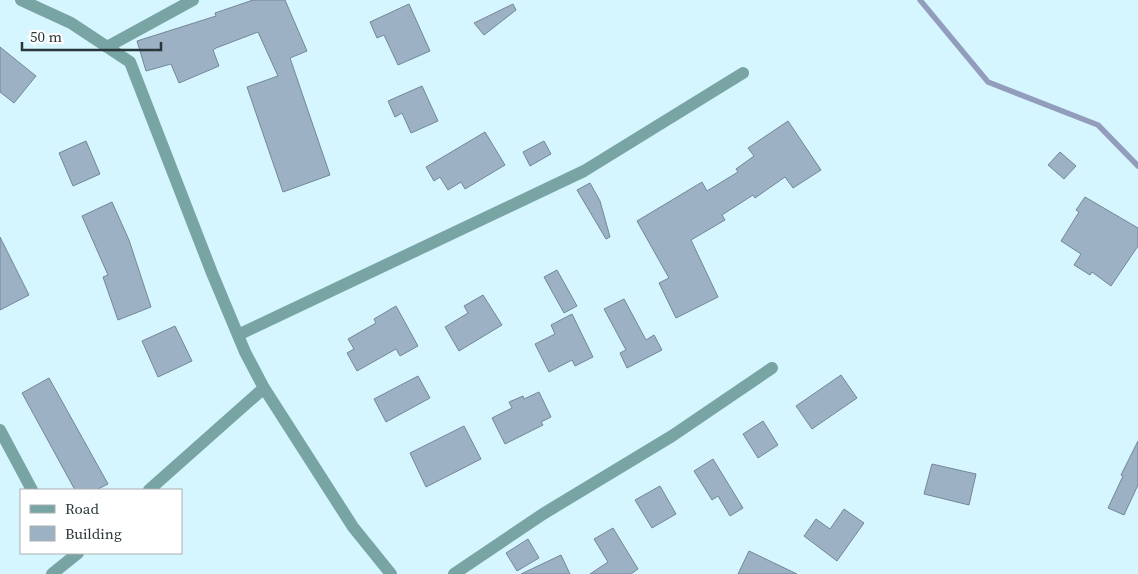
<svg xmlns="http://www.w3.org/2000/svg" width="1138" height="574" font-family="'Source Serif 4',serif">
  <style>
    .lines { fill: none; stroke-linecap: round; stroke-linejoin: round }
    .stream { stroke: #929cbb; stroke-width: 5.5 }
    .building { fill: #9cb2c4; stroke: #738799 }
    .street { stroke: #78a5a3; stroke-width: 12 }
  </style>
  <rect width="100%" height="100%" fill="#d5f5ff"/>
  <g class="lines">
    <path class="stream" d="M920 0 988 82 1098 125 1138 166"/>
  </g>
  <path class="building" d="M253 0H285L307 51 290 58 330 175 283 192 247 87 278 76 258 32 216 48 213 50 219 66 179 83 171 64 146 71 137 41 216 16 215 13Z
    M409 4 430 51 398 65 384 35 377 38 370 22Z
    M513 4 516 10 484 35 474 23Z
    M0 47 36 76 14 103 0 92Z
    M422 86 438 121 411 133 402 113 395 117 388 101Z
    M788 121 821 170 793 188 785 177 755 198 753 195 722 215 725 220 691 240 718 297 676 318 659 283 669 278 637 221 702 182 707 191 738 172 736 169 754 156 748 148Z
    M485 132 505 165 465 189 461 182 448 190 440 177 434 181 426 167Z
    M86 141 100 174 73 186 59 153Z
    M544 141 551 154 530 166 523 152Z
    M1060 152 1076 166 1064 179 1048 165Z
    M590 183 600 201 610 237 606 239 577 190Z
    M1085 197 1138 228V246L1111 286 1092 272 1090 275 1074 265 1081 254 1061 241 1079 212 1076 210Z
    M112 202 129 240 151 307 118 320 103 277 108 275 82 216Z
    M0 237 29 295 0 310Z
    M557 270 577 306 564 313 544 277Z
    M483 295 502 325 459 351 445 327 468 313 464 306Z
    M624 299 646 340 654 335 662 350 627 368 620 353 626 350 604 309Z
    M396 306 418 346 400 356 396 349 357 371 347 353 354 349 348 339 376 323 374 319Z
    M572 314 593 357 575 366 572 360 549 372 535 344 555 334 551 325Z
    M175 326 192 361 158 377 142 341Z
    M841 375 857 398 812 429 796 406Z
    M418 376 430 398 386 422 374 399Z
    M49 378 108 484 96 490H75L22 393Z
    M539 392 551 417 541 422 543 425 505 444 492 418 512 408 509 402 523 396 524 399Z
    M763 421 778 445 758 458 743 434Z
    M464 426 481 459 426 487 410 453Z
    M1138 441V485L1124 515 1108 508 1123 476 1121 475Z
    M713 459 743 508 730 516 718 496 712 500 694 471Z
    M932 464 976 474 969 505 924 494Z
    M660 486 676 514 652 528 635 500Z
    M844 509 864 523 837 561 804 536 816 519 830 529Z
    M613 528 638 569 631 574H590L608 562 594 539Z
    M528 539 539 558 517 571 506 553Z
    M749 551 797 574H738Z
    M561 555 570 574H521Z"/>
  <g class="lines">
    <path class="street" d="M21 0 71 23 130 62 212 273 245 352 264 388 353 527 391 574
      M107 47 193 0
      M238 335 584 171 743 73
      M0 430 32 490
      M149 490 264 388
      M52 574 78 553
      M454 574 543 514 672 436 772 368"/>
  </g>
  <rect x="20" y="489" width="162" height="65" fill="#ffffff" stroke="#aaafb0"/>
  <rect x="30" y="505" width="25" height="8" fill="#78a5a3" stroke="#aaafb0"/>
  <text x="65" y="514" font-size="15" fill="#2a373a">Road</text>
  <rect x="30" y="526" width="25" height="15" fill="#9cb2c4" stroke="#aaafb0"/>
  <text x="65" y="539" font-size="15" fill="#2a373a">Building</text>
  <path d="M22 42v8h139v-8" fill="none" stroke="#2a373a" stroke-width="2.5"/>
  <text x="30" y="42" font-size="15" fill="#2a373a" stroke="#ffffff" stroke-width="4" paint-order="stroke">50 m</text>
</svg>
